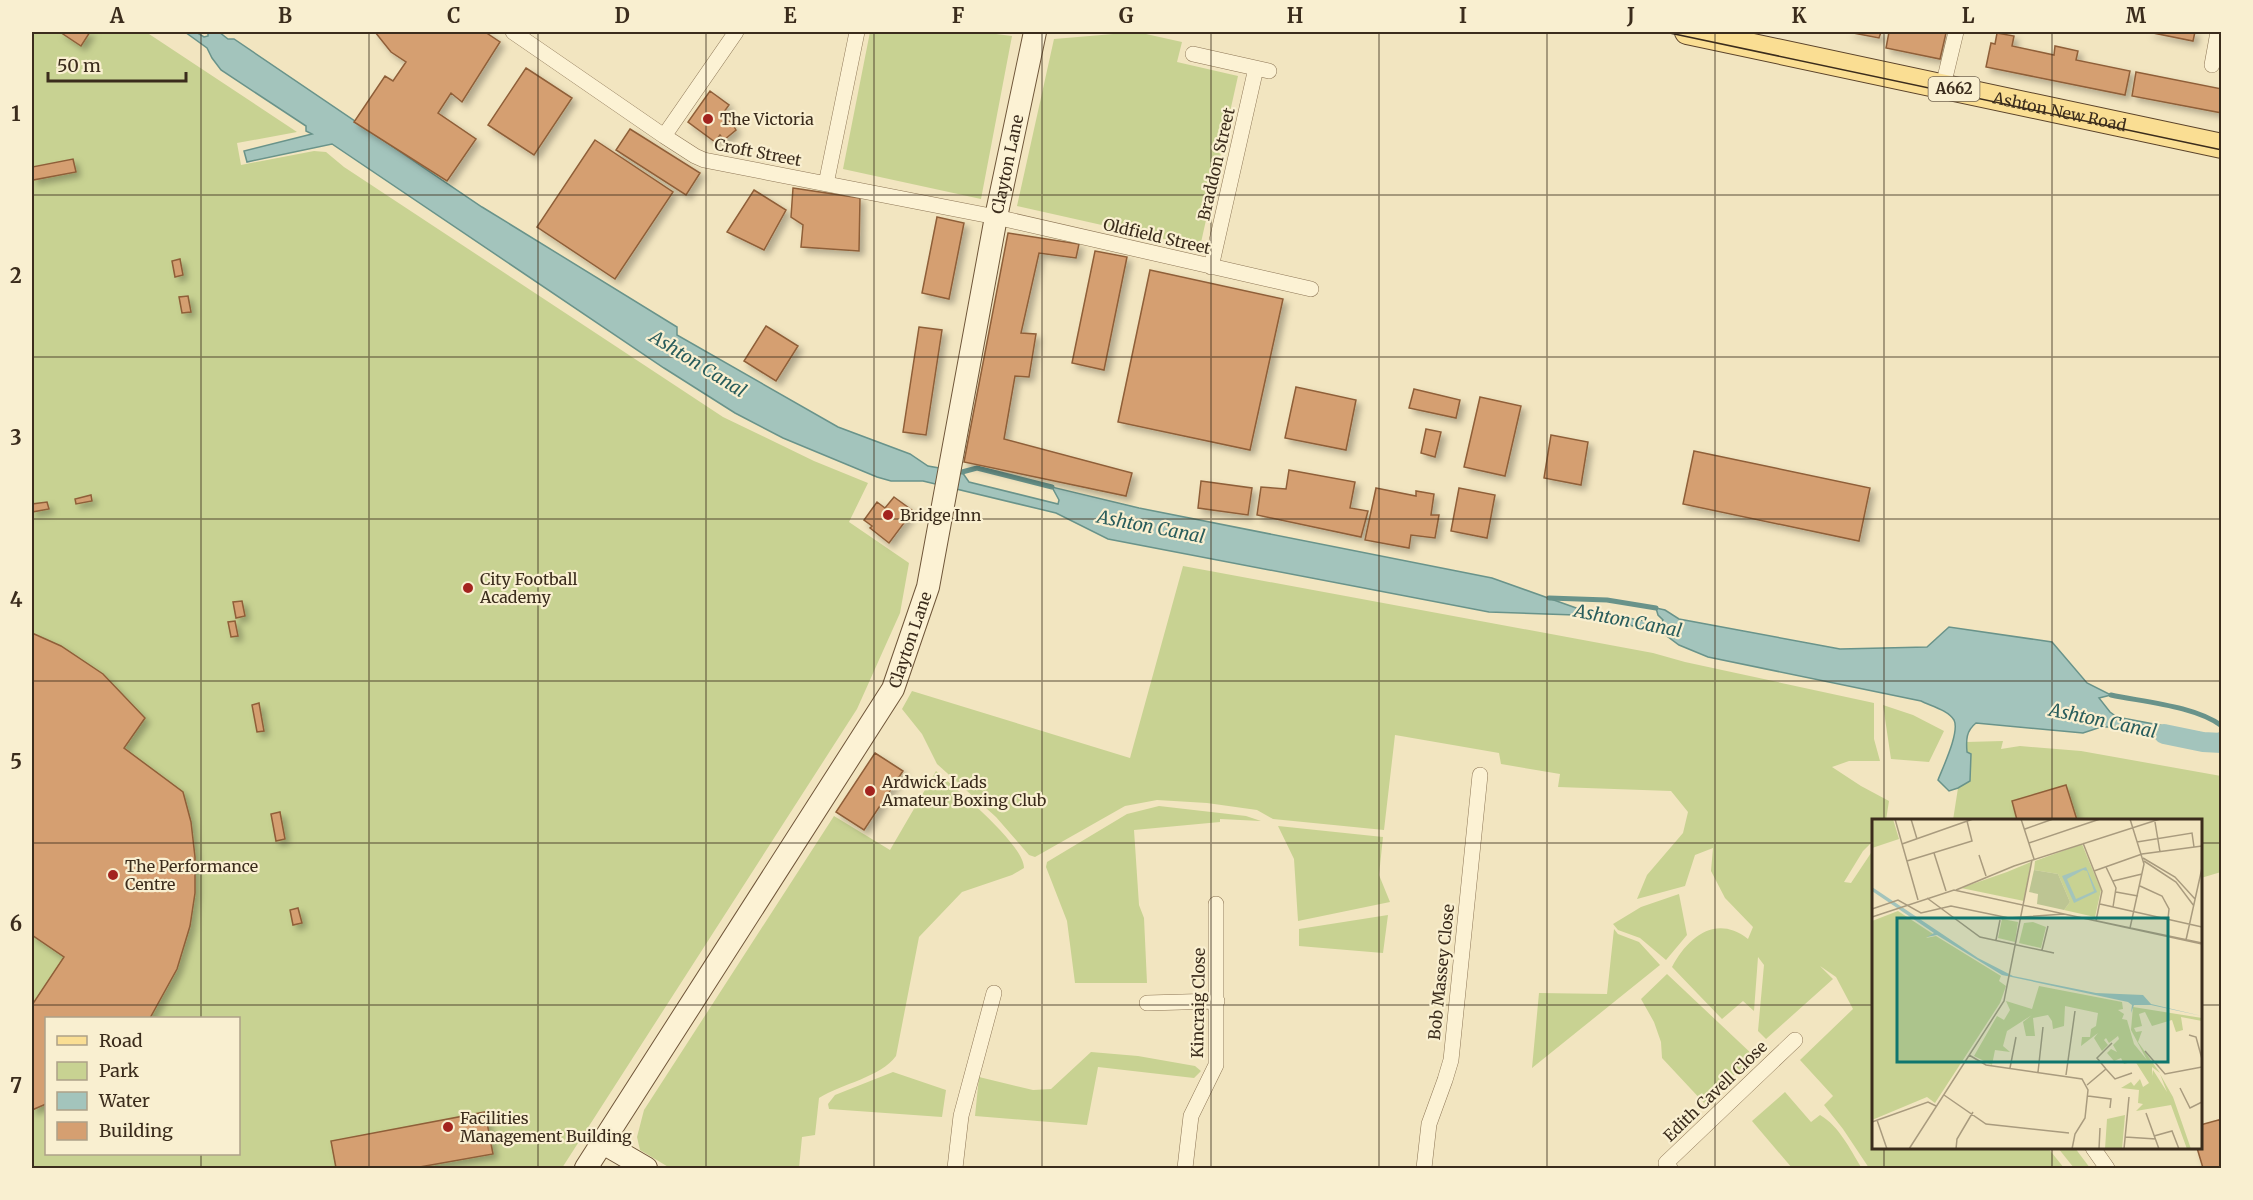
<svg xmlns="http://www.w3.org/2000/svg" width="2253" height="1200" font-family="Merriweather,serif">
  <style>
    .green { fill: #c8d292; fill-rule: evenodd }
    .water { fill: #a3c4bc; stroke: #69938a; stroke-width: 1.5 }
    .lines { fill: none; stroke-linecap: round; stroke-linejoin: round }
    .stream { stroke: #69938a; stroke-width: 5 }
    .canal { stroke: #a3c4bc; stroke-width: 20 }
    .building { fill: #d59f71; stroke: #8f5f39; stroke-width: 1.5; filter: url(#shadow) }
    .street-casing { stroke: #8d7656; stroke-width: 16 }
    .secondary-casing { stroke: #6f5639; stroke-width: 24 }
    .primary-casing { stroke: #5b432a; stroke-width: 26 }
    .street { stroke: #fcf2d4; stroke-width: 15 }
    .secondary { stroke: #fcf2d4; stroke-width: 22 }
    .primary { stroke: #fade93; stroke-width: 24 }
    .tram { stroke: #3b2c1c; stroke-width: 1.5 }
    .grid { fill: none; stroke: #3b2c1c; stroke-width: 1.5; stroke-opacity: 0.55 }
    .poi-dot { fill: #a3241f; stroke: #f9efd0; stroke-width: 2 }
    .labels { text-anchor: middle; stroke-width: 4.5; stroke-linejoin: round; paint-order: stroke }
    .shield { fill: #f9efd0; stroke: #746652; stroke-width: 1.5 }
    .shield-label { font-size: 15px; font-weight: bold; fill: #3b2c1c }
    .street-label { font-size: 16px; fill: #3b2c1c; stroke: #f9efd0 }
    .poi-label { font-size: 16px; fill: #3b2c1c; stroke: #f9efd0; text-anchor: start }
    .water-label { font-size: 18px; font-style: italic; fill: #295d5c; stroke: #f9efd0 }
    .inset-road { fill: none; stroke: #a99b7e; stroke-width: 1.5 }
    .view { fill: #0f766e; fill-opacity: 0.15; stroke: #0f766e; stroke-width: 3 }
    .inset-edge { fill: none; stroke: #3b2c1c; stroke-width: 3 }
    .neatline { fill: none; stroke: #3b2c1c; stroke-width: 2 }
    .grid-label { font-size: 20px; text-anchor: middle; font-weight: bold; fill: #3b2c1c }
  </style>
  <defs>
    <filter id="shadow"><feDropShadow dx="4.5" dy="4.5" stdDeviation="3" flood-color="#0004"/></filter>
  </defs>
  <rect width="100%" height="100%" fill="#f2e5c0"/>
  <path class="green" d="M32 32H146L297 132 237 143 241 165 314 151 326 152 344 167 723 417 814 461 868 483 849 522 909 563 900 613 857 709 562 1168H32ZM46 1018H238V1154H46Z
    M870 32H980L1012 36 981 199 843 169Z
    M1137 32 1182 42 1177 62 1238 76 1200 247 1017 206 1054 39Z
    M1183 566 1653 653 1685 662 1874 703V739L1880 761H1849L1832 767 1861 786 1889 801 1886 820H1874L1873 841 1863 851 1844 882 1851 883 1873 850 1874 1148H2048L2064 1168H1869L1843 1129 1824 1105 1833 1096 1800 1060 1853 1009 1836 977 1820 966 1833 979 1766 1039 1758 1031 1764 965 1758 957 1754 1011 1743 1001 1722 1019 1672 967C1688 937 1716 914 1748 939L1753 927 1725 898 1711 871 1713 848 1695 855 1685 886 1637 899 1647 875 1683 833 1688 812 1671 791 1558 787 1560 774 1501 764 1499 753 1395 735 1384 830 1273 819 1257 810 1207 803 1157 800 1125 806 1035 857 1029 855 996 817 937 764 922 734 902 709 912 691 1130 758Z
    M1883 705 1913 715 1944 731 1929 762 1891 759Z
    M2003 741 2001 749 2020 746 2081 751 2221 776V872L2201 878 2200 820H2077L2066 785 2012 801 2017 820H1953L1958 788 1970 780 1971 755 1967 752 1966 742Z
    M936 771C956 789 1024 844 1024 868L1012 875 962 892 919 937 896 1056C881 1077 841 1084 819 1098L815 1135 802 1137 799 1168H670L640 1150 637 1137 644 1110 834 816 890 850Z
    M1159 806 1246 816 1261 821 1220 819V822L1134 830 1139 905 1144 918 1147 983H1075L1067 921 1046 867 1047 862 1127 814Z
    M1278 826 1383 837 1379 875 1390 902 1298 921 1294 859Z
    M1679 894 1687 935 1666 960 1640 938 1618 930 1613 924 1641 907Z
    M1388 915 1383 953 1299 946V929Z
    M1614 929 1618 934 1639 942 1660 965 1532 1068 1539 993 1607 994Z
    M1667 974 1754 1056 1704 1103 1662 1058 1661 1042 1654 1022 1641 999Z
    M1091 1052 1138 1056 1195 1066 1201 1071 1194 1078 1098 1067 1087 1125 975 1116 979 1077 1033 1090 1051 1089Z
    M893 1072 946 1090 942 1117 829 1109 828 1104 835 1095Z
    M1785 1092 1811 1122 1820 1115C1839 1126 1850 1149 1861 1167L1792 1168 1752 1121Z
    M2058 1148H2075L2090 1168H2074Z"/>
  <path class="water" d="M185 32H196L204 37 208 36V32H219L228 39H234L482 207 677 327V335L838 427 910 454 928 466 962 472 969 482 1058 504 1059 500 1052 487 1139 508 1492 578 1579 609 1661 624 1663 620 1658 615 1656 608 1665 610 1679 619 1840 649 1927 647 1949 627 2052 642 2087 683 2111 695 2099 698 2110 712 2117 717 2212 735 2221 733V751L2204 742 2120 727H2101L2083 733 1976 723C1966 731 1966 740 1967 752L1971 754 1970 781 1958 788 1949 791 1938 780C1943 767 1960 732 1954 720 1948 710 1931 706 1921 701L1708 657 1679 645 1660 631 1575 615 1489 612 1108 539 1056 513 923 481H891L877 477 783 438 735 413 664 368 332 144 247 162 244 151 312 134 306 131V126L221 70 212 58 207 48Z"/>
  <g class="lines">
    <path class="stream" d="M962 472 977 468 1052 487
      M1549 598 1607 600 1656 608
      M2111 695C2144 702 2195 706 2222 726"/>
    <path class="canal" d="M2164 734 2203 742 2222 743"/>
  </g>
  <path class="building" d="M60 32H90L81 46Z
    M375 32H485L500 42 462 102 451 93 438 113 476 139 447 181 354 122 385 76 393 81 406 62 391 52Z
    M1848 32H1881L1879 38Z
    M1889 32 1946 33 1940 59 1886 48Z
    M2148 32H2195L2193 41Z
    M1997 33 2014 36 2012 46 2054 55 2055 46 2078 51 2076 60 2130 71 2125 95 1986 67 1991 43 1995 44Z
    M526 68 572 98 534 155 488 125Z
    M2136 72 2222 89V113L2132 96Z
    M710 91 729 105 721 116 732 123 736 130 724 140 720 135 715 142 688 122Z
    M630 129 700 173 686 195 616 150Z
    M595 140 673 192 615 279 537 227Z
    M73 159 76 172 33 180 32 167Z
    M793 188 860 198 859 251 801 247 803 225 791 217Z
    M754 190 786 210 764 250 727 232Z
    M937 217 964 223 949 299 922 293Z
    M1008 233 1079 244 1076 258 1039 253 1021 333 1036 334 1029 377 1015 376 1004 439 1132 473 1126 496 964 462Z
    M1095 251 1127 257 1104 370 1072 363Z
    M180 259 183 275 175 277 172 261Z
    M1150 270 1283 299 1250 450 1118 422Z
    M188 296 191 312 182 313 179 297Z
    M766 326 798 346 776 381 744 361Z
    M919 327 942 330 926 435 903 432Z
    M1296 387 1356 400 1346 450 1285 438Z
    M1414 389 1460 400 1456 418 1409 408Z
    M1480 397 1521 406 1505 476 1464 467Z
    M1426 429 1441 432 1435 457 1421 453Z
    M1551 435 1588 442 1581 485 1544 478Z
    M1694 451 1870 488 1859 541 1683 504Z
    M1289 470 1355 482 1350 508 1368 511 1361 537 1257 515 1261 487 1286 489Z
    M1201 481 1252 488 1248 515 1198 508Z
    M1376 488 1416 496V491L1434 494 1431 515H1439L1435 538 1411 535 1409 548 1365 540Z
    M1459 488 1495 495 1487 538 1451 531Z
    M91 495 92 501 76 504 75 499Z
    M894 497 913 511 889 543 870 528 872 526 864 520 877 502 885 508Z
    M47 502 49 509 32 512V504Z
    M242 601 245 616 236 618 233 602Z
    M235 621 238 636 231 637 228 622Z
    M32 633 61 646 103 674 145 718 124 748 183 792 191 822 195 857V893L190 926 177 969 150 1018H46V1104L32 1110V1005L64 957 32 935Z
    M259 703 264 731 257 732 252 705Z
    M875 753 903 771 864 830 836 812Z
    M2066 785 2077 820H2017L2012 801Z
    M280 812 285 839 276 841 271 814Z
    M298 908 302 923 293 925 290 910Z
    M485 1112 493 1154 414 1168H336L331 1141Z
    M2222 1119V1168H2203L2197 1148H2200V1125Z"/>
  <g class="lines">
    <g class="street-casing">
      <path id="street" d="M513 32 664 136 695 156 704 160 996 217 1311 289
        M1193 54 1269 71
        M2212 65 2218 32
        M1943 86 1956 32
        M664 136 736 32
        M826 184 857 32
        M1211 267 1256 68
        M1147 1003 1217 1001
        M2093 1148 2107 1168
        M955 1168 961 1116 994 993
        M1185 1168 1191 1116 1216 1065V904
        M1424 1168 1429 1124 1445 1080 1451 1060 1480 775
        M1670 1168 1666 1163 1795 1040"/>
    </g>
    <g class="secondary-casing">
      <g id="secondary">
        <path d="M603 1143 646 1168"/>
        <path id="s1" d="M586 1168 893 689 928 587 996 217 1035 32"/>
      </g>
    </g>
    <g class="primary-casing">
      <g id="primary">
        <path id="s2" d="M1687 32 2222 146"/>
      </g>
    </g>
    <use href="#street" class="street"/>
    <use href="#secondary" class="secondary"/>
    <use href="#primary" class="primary"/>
    <path class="tram" d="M1665 32 2222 150"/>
  </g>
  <path class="grid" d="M201 32V1018M369 32V1168M538 32V1168M706 32V1168M874 32V1168M1042 32V1168M1211 32V1168M1379 32V1168M1547 32V1168M1715 32V1168M1884 32V820M2052 32V820M32 195H2222M32 357H2222M32 519H2222M32 681H2222M32 843H1874M2200 843H2222M32 1005H1874M2200 1005H2222M1884 1148V1168M2052 1148V1168M201 1154V1168"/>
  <g class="poi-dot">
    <circle cx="708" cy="119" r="6"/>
    <circle cx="888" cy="515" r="6"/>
    <circle cx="468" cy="588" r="6"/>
    <circle cx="870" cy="791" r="6"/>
    <circle cx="113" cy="875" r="6"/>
    <circle cx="448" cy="1127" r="6"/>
  </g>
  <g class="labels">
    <rect class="shield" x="1928.5" y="77" width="51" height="24" rx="4.5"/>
    <g class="shield-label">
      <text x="1954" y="94">A662</text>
    </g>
    <g class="street-label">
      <text dy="6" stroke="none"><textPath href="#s2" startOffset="381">Ashton New Road</textPath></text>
      <text transform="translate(758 152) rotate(11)" y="6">Croft Street</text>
      <text dy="6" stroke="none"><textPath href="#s1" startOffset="1107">Clayton Lane</textPath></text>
      <text transform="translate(1216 164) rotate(-77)" y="6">Braddon Street</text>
      <text transform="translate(1157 236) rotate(13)" y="6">Oldfield Street</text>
      <text dy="6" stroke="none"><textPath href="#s1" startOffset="621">Clayton Lane</textPath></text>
      <text transform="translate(1441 972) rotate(-84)" y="6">Bob Massey Close</text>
      <text transform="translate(1198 1003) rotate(-89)" y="6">Kincraig Close</text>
      <text transform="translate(1715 1091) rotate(-44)" y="6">Edith Cavell Close</text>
    </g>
    <g class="poi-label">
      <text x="720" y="125">The Victoria</text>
      <text x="900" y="521">Bridge Inn</text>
      <text x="480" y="585">City Football<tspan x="480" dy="18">Academy</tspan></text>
      <text x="882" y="788">Ardwick Lads<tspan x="882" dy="18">Amateur Boxing Club</tspan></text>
      <text x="125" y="872">The Performance<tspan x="125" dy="18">Centre</tspan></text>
      <text x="460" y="1124">Facilities<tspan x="460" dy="18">Management Building</tspan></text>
    </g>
    <g class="water-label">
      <text transform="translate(698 364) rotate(32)" y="6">Ashton Canal</text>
      <text transform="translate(1151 527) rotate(11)" y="6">Ashton Canal</text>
      <text transform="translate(1628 621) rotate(11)" y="6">Ashton Canal</text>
      <text transform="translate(2103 721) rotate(12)" y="6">Ashton Canal</text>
    </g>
  </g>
  <g transform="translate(1872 819)">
    <rect width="330" height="330" fill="#f2e5c0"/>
    <path d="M0 0H21L27 20 0 29ZM210 25 229 71 223 98 192 91 198 83 186 55 162 51 163 42ZM159 43 152 82 89 69 135 53ZM26 92 61 115 54 119 64 117 129 157 127 162 134 167 128 184 63 284 55 278 0 301V102ZM130 100 146 103 143 123 126 119ZM161 103 174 108 169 129 147 124 152 104ZM167 167 250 183 251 190 246 191 252 195 250 200 255 201 262 225 275 241 259 211 261 188 330 199V202L309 198 311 211 304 213 300 201 280 207 273 193 267 195 270 207 262 209 264 213 270 212 266 223 288 254 280 248V257L281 251 295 273 288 255 301 278 319 330H315L299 286 264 292 271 285 266 284 267 271 249 269 259 263 262 267 268 260 271 268 277 264 263 242 252 245 249 239 242 242 235 234 239 230 245 233 241 226 247 220 246 217 237 224 234 219 232 221 236 226 230 232 222 219 226 214 209 227 210 218H218L219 210 224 207 226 194 193 187 192 207 181 210 180 202 176 196 161 199 163 217H154L151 203 160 196 135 212 131 227 138 233 123 231 120 246 102 237 125 197 132 201 138 191 134 182 160 190ZM253 296 250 330H233L235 300Z" fill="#c8d292"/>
    <path d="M162 51 186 55 198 83 192 91 165 85 166 75 157 73Z" fill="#bdc593"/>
    <path d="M214 48 225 73 202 84 190 57ZM211 51 215 52 222 72 204 80 195 60ZM0 68 106 139 141 157 224 174 271 176 279 185 330 197 279 186H262L259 194 260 186 256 183 130 156 65 116 55 118 62 114 0 72Z" fill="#a3c4bc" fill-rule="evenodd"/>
    <path class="inset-road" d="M23 0 46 81M39 0 45 20M149 0 162 40M258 0 272 45 258 109M283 3 288 33M153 10 181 0M265 23 320 14 322 28M157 24 228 0M211 24 230 72 224 102M30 25 101 0M62 34 74 72M107 36 114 57M271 39 303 58 323 80M35 42 100 22 95 2M272 42 304 63 322 87M234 48 244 69 241 88M222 52 270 35 330 27M241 62 270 55M268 67 290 77 297 90 296 100M84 71 142 47 288 0M244 73 266 77M55 79 108 118 182 134M228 85 330 108M0 90 26 81 49 94 79 87 137 99 192 95 330 124M0 98 82 71 330 125M124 121 128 101M314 121 330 49M170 131 176 107M317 216 324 218 330 240M273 232 293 255 330 248M97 236 114 246 210 260 216 271 213 299 203 315 200 330M138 249 144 218M234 250 225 239 240 224M166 253 171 208M194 256 203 192M215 266 234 250 243 260 260 254M308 269 318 289 330 283M72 276 114 305 197 314M216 277 239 280 238 289M274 294 287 330M5 301 15 330M0 303 56 283 64 287M282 317 300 312 307 330M253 318 284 320M37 330 132 182 160 41M84 330 85 320 101 293M227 330 228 309M252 330 257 278"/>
    <path class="view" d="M25 99H296V243H25Z"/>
    <rect width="330" height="330" class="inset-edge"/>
  </g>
  <rect width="2253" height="1200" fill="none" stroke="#f9efd0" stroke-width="66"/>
  <rect x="45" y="1017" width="195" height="138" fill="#f9efd0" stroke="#ada188" stroke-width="1.5"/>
  <rect x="57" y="1036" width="30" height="9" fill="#fade93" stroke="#ada188" stroke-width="1.5"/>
  <text x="99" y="1047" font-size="18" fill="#3b2c1c">Road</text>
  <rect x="57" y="1062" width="30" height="18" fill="#c8d292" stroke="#ada188" stroke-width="1.5"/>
  <text x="99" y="1077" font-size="18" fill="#3b2c1c">Park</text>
  <rect x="57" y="1092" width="30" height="18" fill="#a3c4bc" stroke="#ada188" stroke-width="1.5"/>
  <text x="99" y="1107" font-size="18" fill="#3b2c1c">Water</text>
  <rect x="57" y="1122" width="30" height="18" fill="#d59f71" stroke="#ada188" stroke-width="1.5"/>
  <text x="99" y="1137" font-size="18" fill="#3b2c1c">Building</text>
  <path d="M48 72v9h138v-9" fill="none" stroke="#3b2c1c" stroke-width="3"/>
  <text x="57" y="72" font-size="18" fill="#3b2c1c" stroke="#f9efd0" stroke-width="4.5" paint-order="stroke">50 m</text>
  <rect x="33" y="33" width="2187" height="1134" class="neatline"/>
  <g class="grid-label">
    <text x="117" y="23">A</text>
    <text x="285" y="23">B</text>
    <text x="454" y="23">C</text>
    <text x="622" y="23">D</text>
    <text x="790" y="23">E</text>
    <text x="958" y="23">F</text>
    <text x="1126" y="23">G</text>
    <text x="1295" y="23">H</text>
    <text x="1463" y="23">I</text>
    <text x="1631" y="23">J</text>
    <text x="1799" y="23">K</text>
    <text x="1968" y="23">L</text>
    <text x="2136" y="23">M</text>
    <text x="16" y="121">1</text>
    <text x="16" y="283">2</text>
    <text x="16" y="445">3</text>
    <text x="16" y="607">4</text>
    <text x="16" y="769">5</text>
    <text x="16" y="931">6</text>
    <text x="16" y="1093">7</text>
  </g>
</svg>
